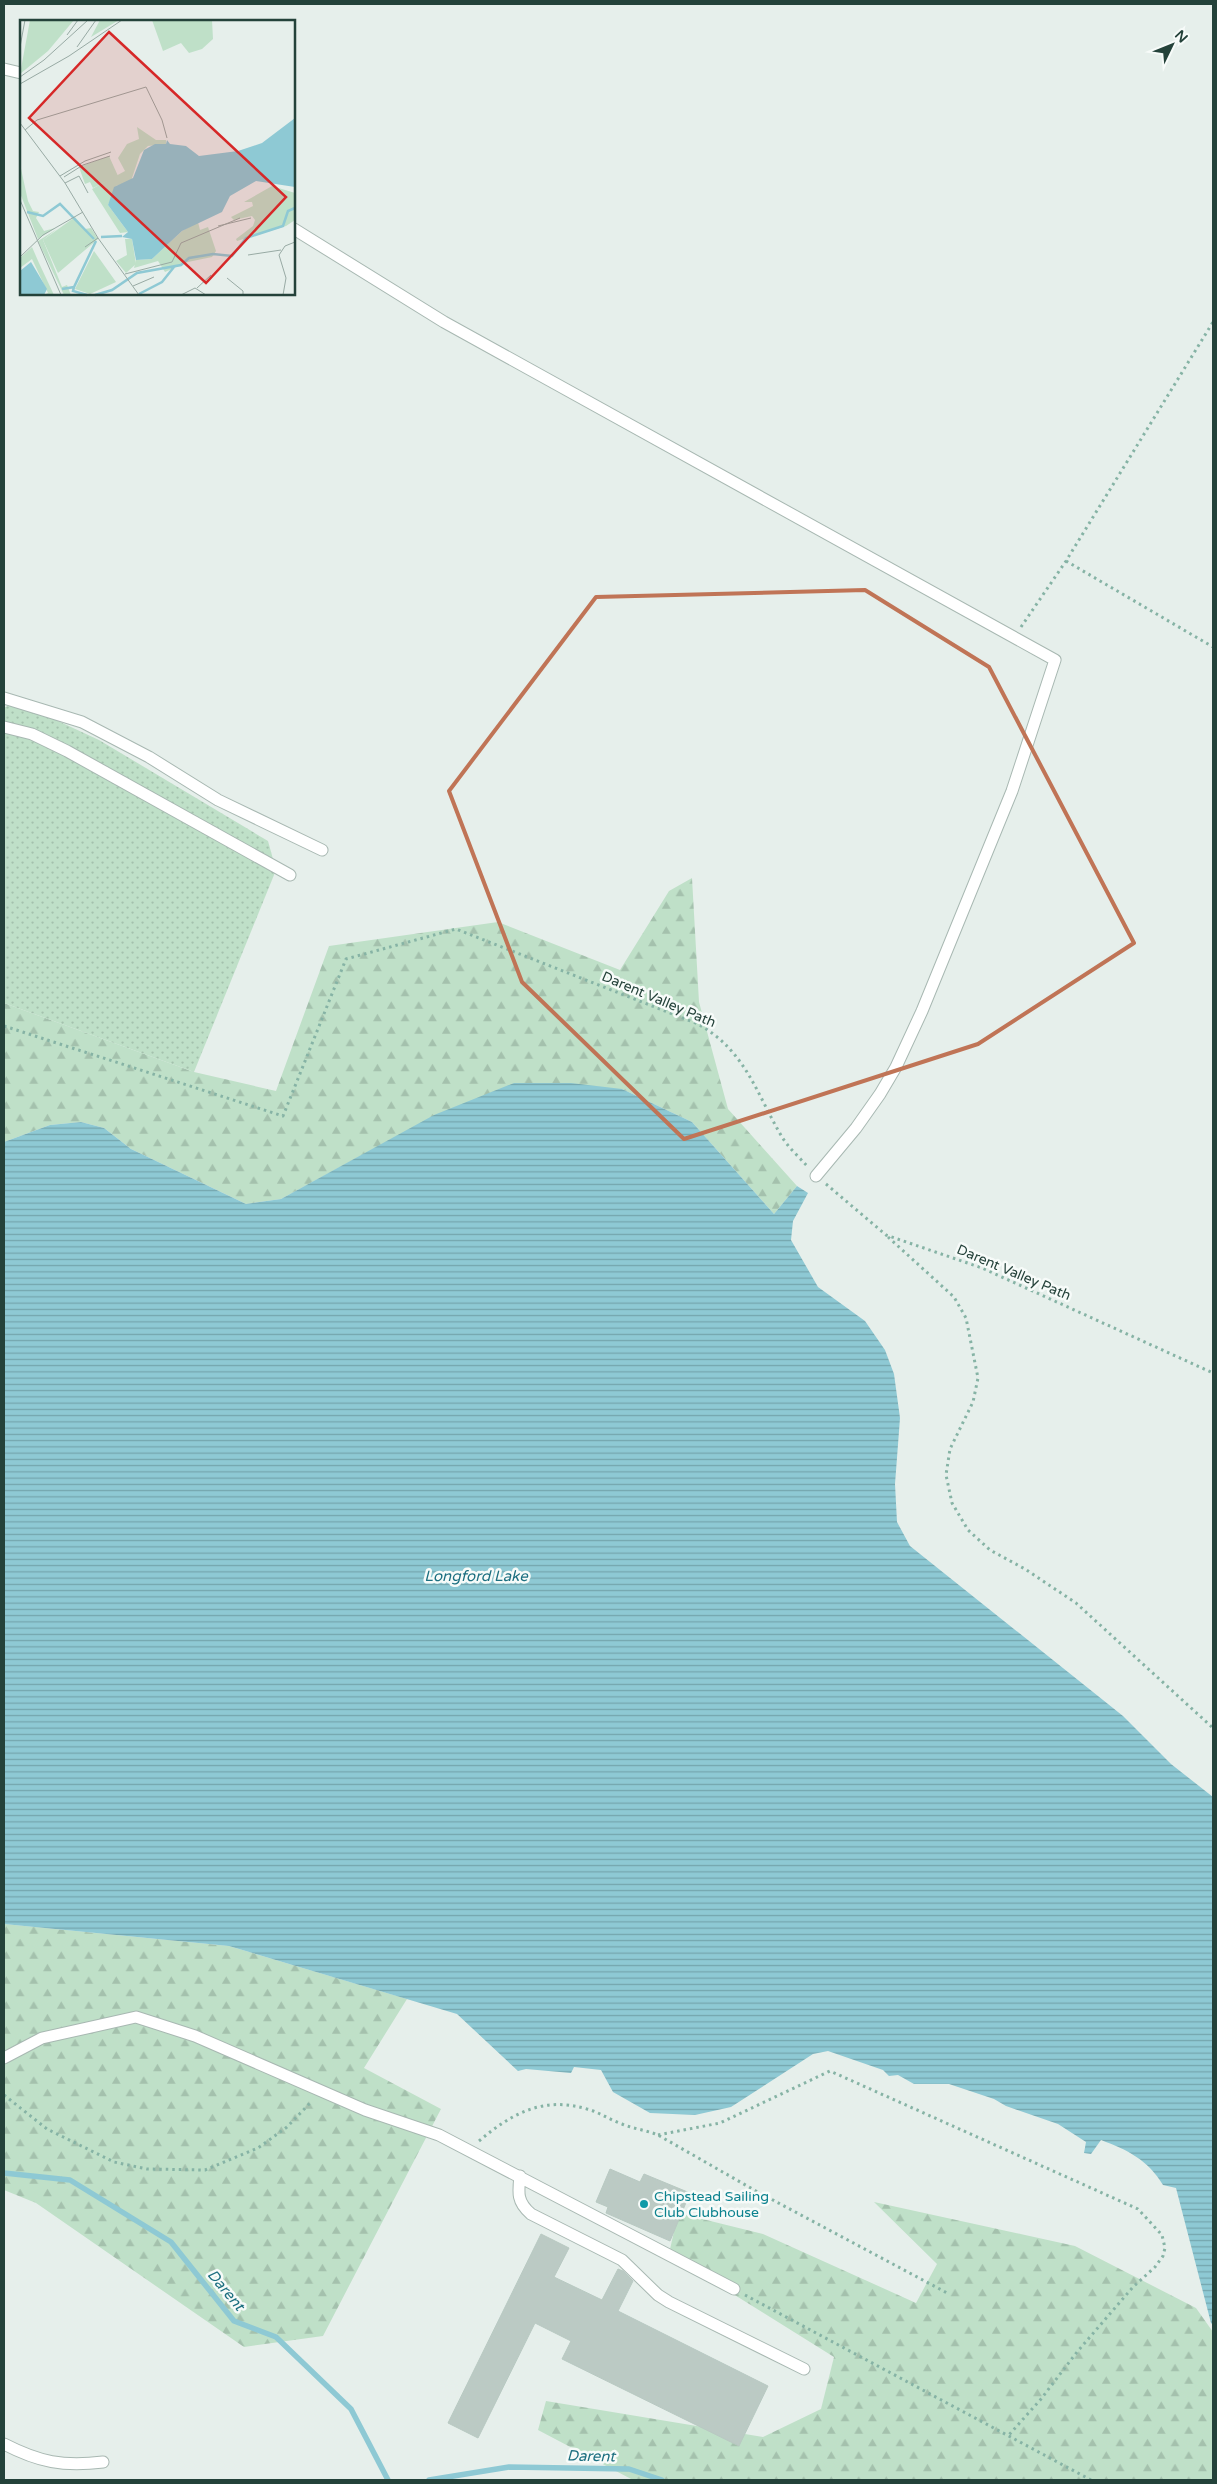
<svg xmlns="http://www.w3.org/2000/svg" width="1217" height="2484" font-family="'Varela Round',sans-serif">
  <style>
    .forest { fill: url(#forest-firs) }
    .park { fill: url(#park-dots) }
    .water { fill: url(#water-rules) }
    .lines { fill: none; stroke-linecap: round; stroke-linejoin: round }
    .stream { stroke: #8ec9d4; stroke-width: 5.5 }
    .building { fill: #bbcac4; stroke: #b8c9c2 }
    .lane-casing { stroke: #a8b8b2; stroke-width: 13 }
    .path { stroke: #86b3a5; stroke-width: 3; stroke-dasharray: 2.5 4; stroke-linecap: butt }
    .lane { stroke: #fff; stroke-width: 11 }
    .marked { fill: none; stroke: #c07456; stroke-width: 4; stroke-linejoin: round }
    .culture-dot { fill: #0f9aa8; stroke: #f7fbf9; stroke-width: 2 }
    .labels { text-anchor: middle; stroke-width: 5; stroke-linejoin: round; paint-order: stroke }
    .street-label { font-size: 14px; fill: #24423a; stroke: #f7fbf9 }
    .culture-label { font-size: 14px; fill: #0d838f; stroke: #f7fbf9; text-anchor: start }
    .water-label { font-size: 15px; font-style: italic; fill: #1c6f80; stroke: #f7fbf9 }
    .inset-river { fill: none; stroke: #8ec9d4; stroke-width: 2.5 }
    .inset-road { fill: none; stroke: #98aaa4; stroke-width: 1 }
    .view { fill: #d62828; fill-opacity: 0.15; stroke: #d62828; stroke-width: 2.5 }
    .inset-edge { fill: none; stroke: #24423a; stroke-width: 2.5 }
  </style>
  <defs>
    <pattern id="forest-firs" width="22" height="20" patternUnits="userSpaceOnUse" patternTransform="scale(1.25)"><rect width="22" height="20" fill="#bfe0c8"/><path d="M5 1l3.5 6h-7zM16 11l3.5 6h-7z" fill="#a4c1ad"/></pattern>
    <pattern id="park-dots" width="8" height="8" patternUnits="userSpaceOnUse" patternTransform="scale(1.25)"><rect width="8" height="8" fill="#bfe0c8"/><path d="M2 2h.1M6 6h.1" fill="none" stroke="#a4c1ad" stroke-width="1.8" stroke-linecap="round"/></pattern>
    <pattern id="water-rules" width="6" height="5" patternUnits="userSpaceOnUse" patternTransform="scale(1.25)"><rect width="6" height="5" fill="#8ec9d4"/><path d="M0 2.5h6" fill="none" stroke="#74a5ad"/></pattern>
  </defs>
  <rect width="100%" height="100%" fill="#e6efeb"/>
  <path class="forest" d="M692 878 699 1002 728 1109 797 1186 774 1214 692 1122 622 1089 434 1116 281 1199 246 1204 131 1149 104 1128 81 1122 50 1125 4 1142V1003L194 1072 276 1091 329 946 498 922 620 970 669 891Z
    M4 1924 229 1946 407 1999 364 2068 441 2109 323 2336 244 2347 36 2203 4 2190Z
    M874 2202 1075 2246 1196 2308 1213 2332V2480H633L538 2430 546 2401 763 2437 821 2409 834 2357 669 2254 678 2213 763 2234 916 2303 937 2264Z"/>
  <path class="park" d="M15 701 99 740 268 841 276 870 194 1072 4 1003V708Z"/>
  <path class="water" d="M514 1083H571L622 1089 692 1122 774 1214 797 1186 808 1193 793 1221 791 1240 818 1287 865 1321 885 1350 894 1374 900 1418 895 1484 897 1522 910 1546 1123 1716 1171 1764 1213 1797V2325L1211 2323 1176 2188 1163 2185C1148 2160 1128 2150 1101 2140L1091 2154 1084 2153 1086 2142 1058 2124 1006 2106 994 2099 949 2084H914L898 2075 889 2076 883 2070 828 2051 813 2054 731 2107 695 2115 650 2113 613 2092 601 2070 574 2067 571 2073 526 2069 518 2071 457 2014 229 1946 4 1924V1142L50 1125 81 1122 104 1128 131 1149 246 1204 281 1199 434 1115Z"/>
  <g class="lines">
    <path class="stream" d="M4 2173 70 2180 171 2242 234 2321 276 2337 351 2409 388 2480
      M429 2480 509 2467 629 2469 662 2480"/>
  </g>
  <path class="building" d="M610 2169 640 2182 644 2174 690 2193 670 2241 606 2213 608 2207 596 2202Z
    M541 2234 569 2248 554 2277 602 2300 618 2269 623 2271 633 2281 618 2311 768 2386 739 2446 562 2359 571 2341 535 2323 478 2438 448 2423Z"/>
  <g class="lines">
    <g class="lane-casing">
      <path id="lane" d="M4 69 21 73
        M294 229 444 322 1055 660 1012 791 922 1011 896 1067 880 1094 856 1128 816 1176
        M4 698 82 722 149 757 218 800 322 850
        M4 727 32 734 67 751 290 875
        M4 2058 42 2038 136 2017 195 2036 365 2110 439 2135 734 2289
        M520 2176C518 2193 517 2202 531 2214L622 2260 658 2295 669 2302 804 2369
        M4 2444C39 2462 63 2467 103 2462"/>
    </g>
    <path class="path" d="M1066 561 1213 647
      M1021 627 1066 561 1213 322
      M4 1026 283 1116 346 959 456 929 698 1024C746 1051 756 1093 782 1137 788 1147 799 1157 807 1166
      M826 1184 886 1235 982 1268 1213 1373
      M888 1237 954 1297 966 1318 978 1378 973 1402 950 1449 946 1475 952 1503 968 1530 990 1550 1025 1569 1076 1603 1213 1728
      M4 2095 47 2129 114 2162 147 2169 205 2170 258 2148 287 2127 311 2102
      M658 2135 720 2123 830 2071 1138 2209 1162 2235 1165 2248 1163 2256 1155 2267 1133 2287 1077 2352 1041 2399 1008 2436
      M479 2141C512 2113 544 2096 587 2109 599 2112 610 2120 622 2124 634 2129 646 2130 658 2135L756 2191 949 2294
      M745 2295 1091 2480"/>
    <use href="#lane" class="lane"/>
  </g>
  <path class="marked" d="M865 590 989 667 1134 943 978 1044 684 1139 522 982 449 791 596 597Z"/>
  <circle class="culture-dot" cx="644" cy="2204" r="5"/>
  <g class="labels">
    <g class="street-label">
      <text transform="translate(659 999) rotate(23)" y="5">Darent Valley Path</text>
      <text transform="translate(1014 1272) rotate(23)" y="5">Darent Valley Path</text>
    </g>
    <g class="culture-label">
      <text x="654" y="2201">Chipstead Sailing<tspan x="654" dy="16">Club Clubhouse</tspan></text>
    </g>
    <g class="water-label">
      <text x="476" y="1581">Longford Lake</text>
      <text transform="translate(226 2290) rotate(50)" y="5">Darent</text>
      <text transform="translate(591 2456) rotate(1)" y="5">Darent</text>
    </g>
  </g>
  <g transform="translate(20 20)">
    <rect width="275" height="275" fill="#e6efeb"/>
    <path d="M105 219H112L116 244 106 253 96 241 107 235Z" fill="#bfe0c8"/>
    <path d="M10 0H54L28 31 0 54ZM80 0H99L71 17ZM132 0H192L193 19 182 29 169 33 161 23 143 31ZM117 107 136 120H146V124L128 126 120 134 111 161 96 166 88 185 108 212 100 213 72 169 105 151 98 138 107 124 119 119ZM0 144 8 181 13 191 19 192 16 198 24 211 35 208 18 219 0 173ZM252 166 275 173V200L266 206 217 221 216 219 233 206 235 200 232 196 214 200 211 197 233 186 232 182H224ZM178 202 180 210 188 207 196 231 192 237 168 242 145 252 138 241 114 248 116 240 132 239 162 211ZM37 209 23 220 42 267 47 265 51 275H44L18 221ZM12 227 19 243 34 275H24L28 273 12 239 0 248V238Z" fill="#bfe0c8"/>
    <path d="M89 136 98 156 73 168 70 162 65 164 59 147ZM55 197 65 209 71 208 78 219 38 253 23 220ZM74 231 96 262 70 274 55 269Z" fill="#bfe0c8"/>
    <path d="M275 98V167L236 161 210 176 202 192 162 211 132 239 116 240 112 219 102 217 108 212 88 185 94 167 113 158 124 130 135 124H146L147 120 150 124 166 126 179 136 218 131 242 123ZM11 242 27 269 24 275H0V251Z" fill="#8ec9d4"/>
    <path class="inset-river" d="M7 192 23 196 40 184 74 219M81 217 102 216M54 267 53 271 67 275M42 269 54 267 76 221M119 274 142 262 154 247M75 275 92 270 117 253 161 245 169 238 193 234 212 236 226 218 263 206 268 191 275 188"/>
    <path class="inset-road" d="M47 15 58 0M0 27 5 0M57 27 76 0M0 57 24 40 68 0M0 64 49 36 102 0M0 103 45 163 78 218 119 275M5 110 17 100 126 67 142 100 147 118M40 156 65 141 91 132M44 157 63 145 90 136M45 163 59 156 68 173M0 180 41 275M198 206 231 198M65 227 78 218M228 235 261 230M0 237 23 215 63 192M105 254 152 242 161 223 220 198M207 258 223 271V275M113 266 134 257M177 268 191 255M161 275 175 268 186 275M263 275 266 258 259 235 265 226 275 222"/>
    <path class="view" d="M89 12 266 177 186 263 9 98Z"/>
    <rect width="275" height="275" class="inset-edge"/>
  </g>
  <rect width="1217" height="2484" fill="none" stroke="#24423a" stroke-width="10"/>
  <g transform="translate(1172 45) rotate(47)" stroke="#f7fbf9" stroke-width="4" paint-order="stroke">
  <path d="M0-4L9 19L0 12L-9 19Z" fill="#24423a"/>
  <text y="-8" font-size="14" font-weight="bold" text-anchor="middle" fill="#24423a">N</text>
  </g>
</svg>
